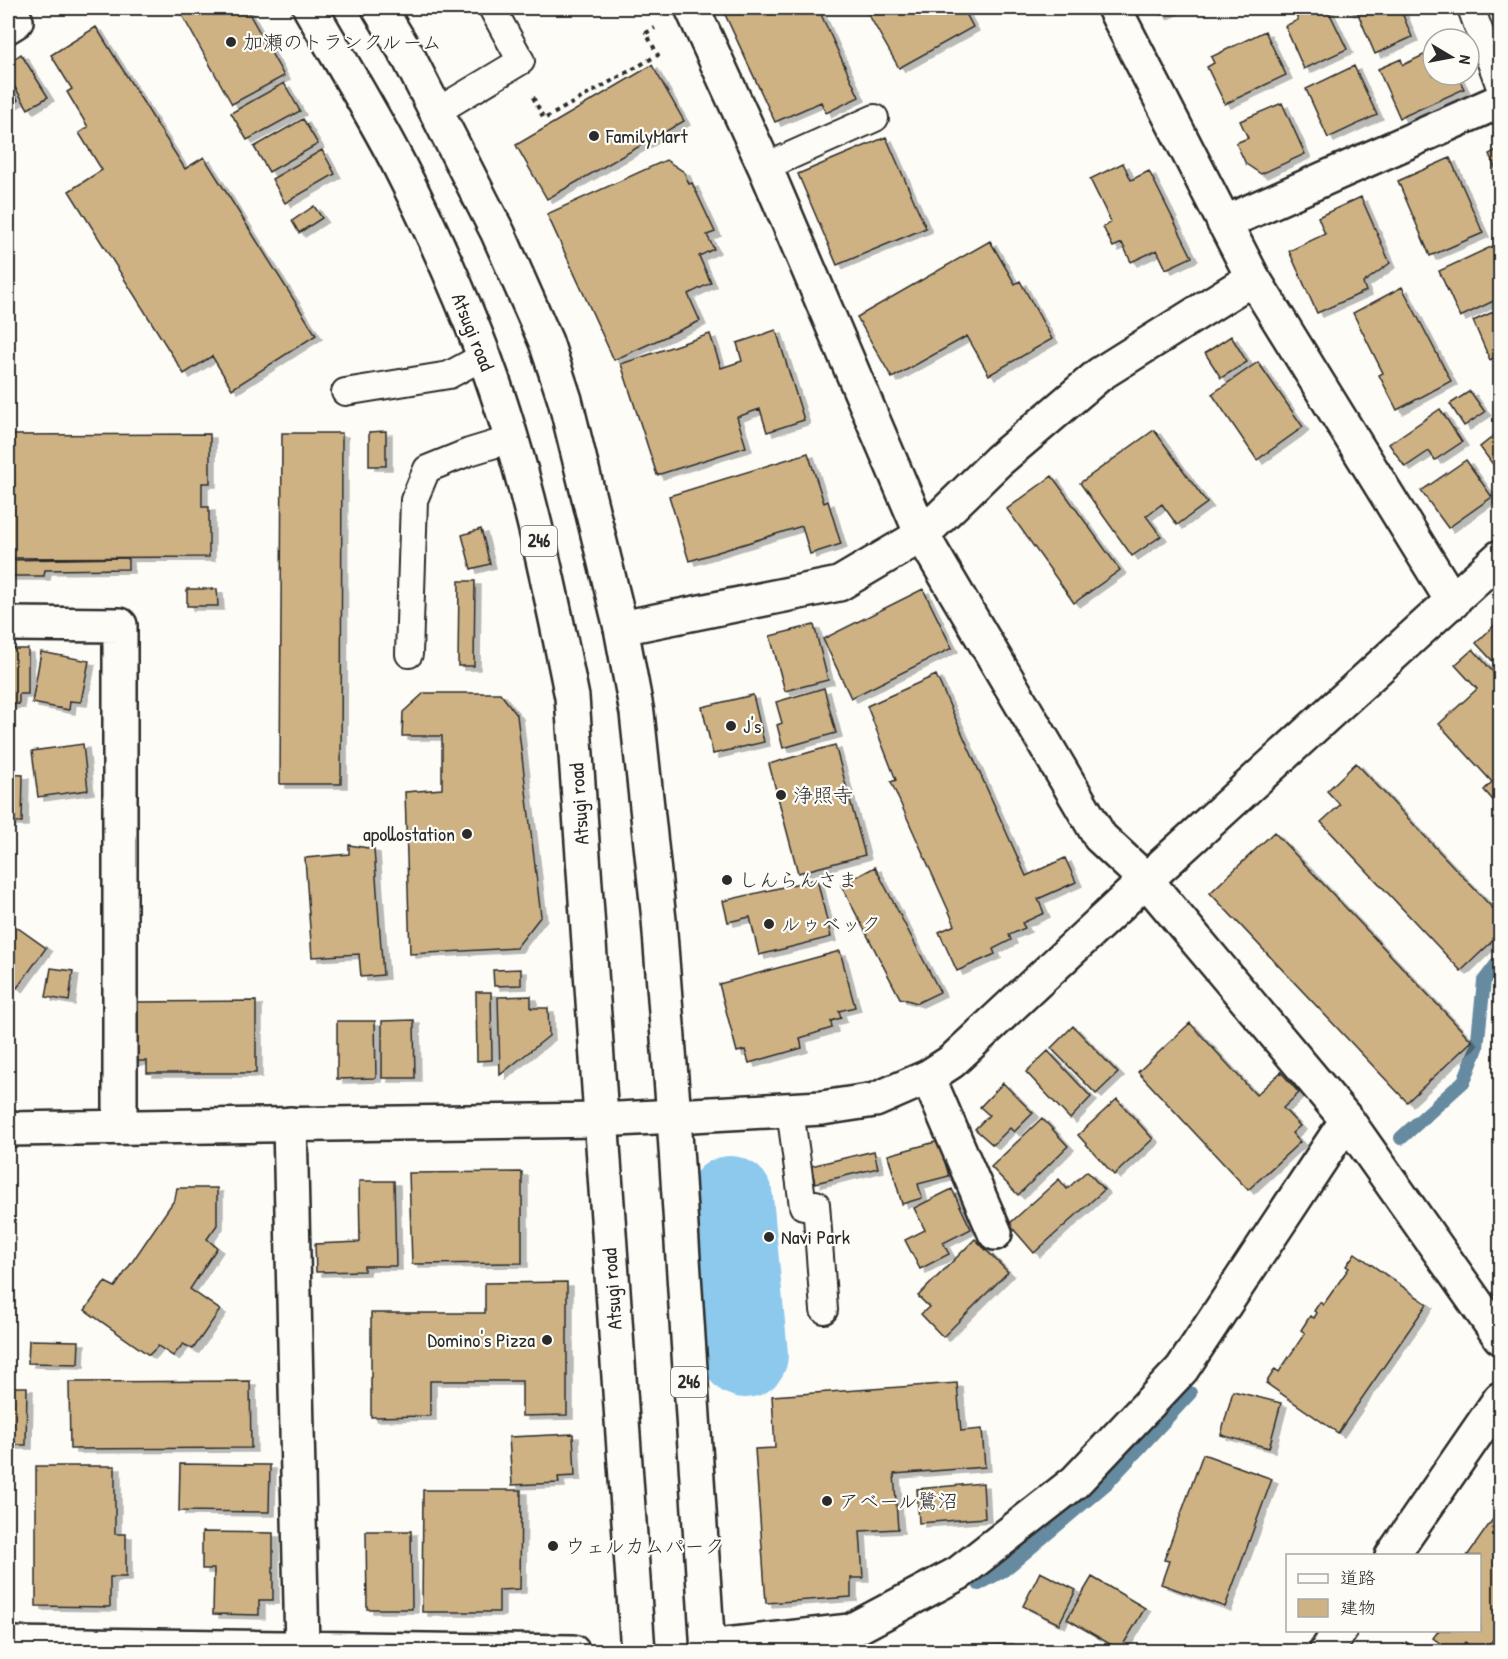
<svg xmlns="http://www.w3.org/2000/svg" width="1508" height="1659" font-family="'Patrick Hand','Klee One',sans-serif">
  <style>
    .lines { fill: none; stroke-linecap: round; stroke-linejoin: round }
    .stream { stroke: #668a9f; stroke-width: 14 }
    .river { stroke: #8dc9ed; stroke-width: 86 }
    .building { fill: #ceb283; stroke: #2b2b2b; stroke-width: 1.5; filter: url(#shadow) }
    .service-casing { stroke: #2b2b2b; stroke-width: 30 }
    .minor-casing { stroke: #2b2b2b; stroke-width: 38 }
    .tertiary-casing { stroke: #2b2b2b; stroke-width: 38 }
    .trunk-casing { stroke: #2b2b2b; stroke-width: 38 }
    .path { stroke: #2b2b2b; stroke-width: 4; stroke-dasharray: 4.5 4.5; stroke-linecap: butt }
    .service { stroke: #fdfcf7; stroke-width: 26 }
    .minor { stroke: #fdfcf7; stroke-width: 33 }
    .tertiary { stroke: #fdfcf7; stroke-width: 33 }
    .trunk { stroke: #fdfcf7; stroke-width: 33 }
    .poi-dot { fill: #2b2b2b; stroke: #fdfcf7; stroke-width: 2 }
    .labels { text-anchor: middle; stroke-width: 4.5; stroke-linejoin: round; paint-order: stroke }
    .shield { fill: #fdfcf7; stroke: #6a6a68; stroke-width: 1.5 }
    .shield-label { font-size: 18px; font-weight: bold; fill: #2b2b2b }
    .poi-label { font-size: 20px; fill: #2b2b2b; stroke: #fdfcf7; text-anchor: start }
    .street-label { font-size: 20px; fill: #2b2b2b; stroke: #fdfcf7 }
  </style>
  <defs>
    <filter id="shadow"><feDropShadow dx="6" dy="4" stdDeviation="0" flood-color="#0004"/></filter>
  </defs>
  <rect width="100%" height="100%" fill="#fdfcf7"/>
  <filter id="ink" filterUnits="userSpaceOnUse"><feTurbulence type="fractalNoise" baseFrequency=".0167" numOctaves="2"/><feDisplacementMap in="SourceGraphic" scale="12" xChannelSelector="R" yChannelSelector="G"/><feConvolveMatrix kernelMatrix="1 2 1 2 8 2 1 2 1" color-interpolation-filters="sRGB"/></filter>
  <g filter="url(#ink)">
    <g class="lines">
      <path class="stream" d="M1401 1138 1464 1081 1477 1048 1484 981 1500 960
        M979 1584 1004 1570 1107 1483 1190 1393"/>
      <path class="river" d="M730 1199 745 1355"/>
    </g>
    <path class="building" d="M178 8H246L284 76 232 104Z
      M722 8H818L859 97 826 113 821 102 775 122Z
      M865 8H940L945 16 963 8 973 27 899 68Z
      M1158 8H1177L1161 15Z
      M1301 8H1327L1347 49 1304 69 1285 26 1298 20 1294 11Z
      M1347 8H1400L1412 37 1375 54 1356 9 1348 12Z
      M96 27 185 169 204 157 316 335 232 389 212 356 184 374 69 191 102 170 79 133 88 127 67 92 72 89 51 55Z
      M1265 31 1286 75 1225 104 1207 67 1214 63 1211 57Z
      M1430 52 1433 56V75H1457L1464 89 1400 118 1378 69 1401 59 1403 65Z
      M21 54 48 97 28 109 8 76V63Z
      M652 65 684 121 547 199 516 145Z
      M1354 66 1377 115 1328 138 1306 89Z
      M8 82 18 100 8 106Z
      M284 83 300 111 247 140 231 113Z
      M1282 103 1305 154 1261 174 1246 164 1236 143 1248 138 1240 121Z
      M303 119 318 144 269 172 254 147Z
      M886 137 926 228 837 265 798 174Z
      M1500 148V179L1489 154Z
      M322 150 335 174 285 203 272 179Z
      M1450 158 1483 233 1430 256 1398 181Z
      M666 160 684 172 689 184 692 183 715 232 707 235 714 249 699 256 711 283 688 294 700 321 614 360 547 214Z
      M1123 163 1131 180 1149 171 1192 257 1166 269 1157 250 1131 262 1122 243 1113 247 1103 227 1111 222 1090 179Z
      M1361 197 1390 263 1363 283 1366 291 1317 313 1289 251 1325 234 1318 217Z
      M314 206 322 218 299 233 292 221Z
      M990 241 1015 284 1020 281 1052 339 989 375 967 336 892 378 857 317Z
      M1493 246 1500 262V298L1460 317 1439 271Z
      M1402 287 1451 381 1397 410 1379 375 1383 373 1353 313Z
      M1500 309V355L1490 360 1473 321Z
      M776 330 804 420 767 432 760 409 737 417 746 447 657 475 621 364 710 334 721 368 742 361 737 343Z
      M1231 336 1247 362 1221 378 1205 353Z
      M1258 362 1303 427 1257 460 1212 394Z
      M1470 391 1485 412 1464 426 1450 404Z
      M1440 409 1462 442 1435 460 1429 451 1405 467 1389 444Z
      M1154 430 1207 503 1177 525 1162 504 1146 516 1161 536 1132 556 1080 483Z
      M386 431V466H369V432Z
      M1500 431V474L1480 447Z
      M282 433H342L341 784H280Z
      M210 434V483H202V507H209V557L8 558V435Z
      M808 453 824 503 828 501 841 544 810 554 802 526 689 561 669 496Z
      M1466 460 1492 497 1448 528 1421 491Z
      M1052 476 1120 570 1074 603 1007 509Z
      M481 529 490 564 471 569 462 535Z
      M128 558V569L45 570 44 576H8V560Z
      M459 581H475L474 666H458Z
      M187 589H217L218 606H187Z
      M923 589 952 648 851 698 823 639Z
      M1500 620V669L1476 643Z
      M814 625 828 680 785 691 770 636Z
      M8 649H28V694H19V704L8 705Z
      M1473 649 1500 680V808L1484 790 1492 782 1439 724 1477 689 1455 665Z
      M41 652 89 661 81 702 70 701 69 710 32 703Z
      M936 675 1026 876 1065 858 1076 882 1038 899 1044 913 1022 923 1025 928 1009 935 1011 940 993 949 995 954 957 971 939 932 955 925 891 782 896 780 867 706Z
      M824 688 836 733 783 748 777 725 782 723 776 702Z
      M424 693H500L517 715 541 916 516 948 410 954 405 792 442 789V736H402L403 712Z
      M753 695 764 742 713 754 702 707Z
      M83 744 88 790 38 797 32 751Z
      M835 745 865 855 798 873 769 764Z
      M1356 763 1500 916V934L1461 971 1321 822 1340 805 1327 791Z
      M8 774 23 775 22 822H8Z
      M1274 832 1472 1041 1407 1102 1210 893Z
      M349 845 374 849 383 975 361 977 359 954 312 957 305 858 349 854Z
      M875 867 940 992 917 1003 900 998 841 885Z
      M817 879 831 937 759 955 750 917 728 922 723 901Z
      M8 921 46 948 17 988 8 981Z
      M840 951 855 1007 839 1011 841 1018 831 1021 832 1028 800 1038 802 1048 749 1063 745 1050 737 1052 719 984Z
      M51 968 73 971 69 1001 46 997Z
      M521 969V985L494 986 493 970Z
      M476 992H491L492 1060 477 1061Z
      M531 996V1008H548L549 1036 500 1075 498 997Z
      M256 1001V1073H147V1061H132L133 1002Z
      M414 1020 415 1078H382V1021Z
      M337 1021H375L376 1078 337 1079Z
      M1190 1023 1256 1095 1281 1072 1299 1093 1283 1108 1300 1126 1292 1133 1300 1142 1248 1190 1138 1072Z
      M1073 1026 1118 1073 1096 1094 1051 1048Z
      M1048 1051 1091 1097 1070 1119 1026 1072Z
      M1003 1083 1033 1113 1014 1132 1010 1128 993 1145 975 1129 989 1115 980 1107Z
      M1117 1099 1153 1139 1114 1175 1078 1135Z
      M1042 1118 1068 1146 1018 1195 991 1167Z
      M939 1141 949 1176 918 1184 922 1198 902 1204 888 1155Z
      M874 1151 878 1168 815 1183 811 1166Z
      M1087 1171 1104 1190 1034 1253 1009 1224 1059 1179 1067 1189Z
      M522 1172V1263L412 1264 409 1173Z
      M359 1181H394L396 1266H364V1271L316 1272 315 1244 360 1242Z
      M177 1188H217V1225L207 1239 217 1248 190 1289 220 1310 193 1349 183 1344 173 1356 158 1346 149 1355 85 1310 105 1282 115 1287 175 1199Z
      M952 1189 971 1229 943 1243 949 1254 920 1269 905 1240 925 1230 914 1208Z
      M975 1239 1008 1272 943 1337 921 1314 929 1307 918 1296Z
      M1355 1253 1427 1304 1338 1433 1266 1383 1275 1369 1279 1372 1305 1333 1301 1330 1310 1316 1314 1318 1317 1313 1314 1311 1320 1302 1323 1305 1349 1268 1346 1266Z
      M567 1282V1415L522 1416V1381H430V1416L371 1417V1313H485V1283Z
      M29 1340 79 1341 78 1364 28 1363Z
      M250 1381 251 1448 70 1449 69 1382Z
      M957 1383 961 1431 982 1429 985 1467 894 1474 898 1529 860 1531 863 1578H851V1597L766 1603 755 1449 775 1448 772 1396Z
      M8 1387H27L26 1445H8Z
      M1233 1391 1281 1403 1269 1448 1221 1435Z
      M573 1434 575 1476 558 1477 559 1483 512 1485 509 1437Z
      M1203 1454 1272 1479 1225 1607 1161 1584 1169 1561 1164 1560Z
      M180 1464 270 1465 269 1512 179 1511Z
      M36 1466H115V1534H126V1577H110V1607L36 1606Z
      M983 1483 985 1518 919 1523 917 1489Z
      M423 1490H521L520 1589 499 1590V1612H422Z
      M1500 1509V1629L1485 1652H1478L1465 1642 1458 1652H1452L1433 1638 1439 1630H1480V1556H1467Z
      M366 1531H411L412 1609H367Z
      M202 1532 273 1533V1600H259V1615L213 1614 214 1569H202Z
      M1040 1572 1076 1590 1059 1624 1023 1606Z
      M1092 1577 1145 1608 1120 1650 1067 1619Z
      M1406 1642 1422 1652H1400Z
      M1013 1644 1022 1652H887Z"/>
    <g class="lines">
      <g class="service-casing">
        <path id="service" d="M1471 8 1500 87
          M436 112 521 61 492 8
          M765 167 875 118
          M345 392 449 375 484 356
          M409 654 414 500 427 469 469 452 512 439
          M790 1110 803 1206 816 1204 824 1310"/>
      </g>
      <g class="minor-casing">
        <path id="minor" d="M1114 8 1253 278 1453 602
          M8 26 16 21
          M1224 223 1500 101
          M1253 278 1100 374 998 461 922 535 1100 837 1146 880 1347 1120 1500 1337
          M8 624 120 625V1127
          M621 628 839 584 922 535 765 167 692 8
          M928 1077 995 1233
          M290 1124 302 1648
          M1392 1556 1500 1399
          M8 1644 573 1652
          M707 1647 850 1631 959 1573 1075 1482 1182 1369 1347 1120
          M1326 1652 1340 1630"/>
      </g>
      <g class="tertiary-casing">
        <path id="tertiary" d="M8 1129 600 1120 822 1108 875 1100 928 1077 951 1062 1146 880 1500 557"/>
      </g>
      <g class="trunk-casing">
        <path id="trunk" d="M310 8C339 59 370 109 397 161 429 224 459 290 484 356 525 466 549 582 572 697L638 1652
          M379 8 409 58 498 233 546 342 565 400 621 628 637 713 659 920 674 1117 708 1652"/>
      </g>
      <path class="path" d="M533 97 544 119 658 55 646 33 655 28"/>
      <use href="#service" class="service"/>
      <use href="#minor" class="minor"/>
      <use href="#tertiary" class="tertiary"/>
      <use href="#trunk" class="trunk"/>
    </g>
  </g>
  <g class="poi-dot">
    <circle cx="231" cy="42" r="6"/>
    <circle cx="594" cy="136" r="6"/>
    <circle cx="731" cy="726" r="6"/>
    <circle cx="781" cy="795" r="6"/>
    <circle cx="467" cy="834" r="6"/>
    <circle cx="727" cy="880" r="6"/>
    <circle cx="769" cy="924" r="6"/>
    <circle cx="769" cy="1237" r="6"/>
    <circle cx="547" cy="1340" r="6"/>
    <circle cx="827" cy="1501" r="6"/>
    <circle cx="553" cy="1546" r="6"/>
  </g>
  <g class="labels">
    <g class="shield">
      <rect x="521" y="526" width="36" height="30" rx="4.5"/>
      <rect x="671" y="1367" width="36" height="30" rx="4.5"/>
    </g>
    <g class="shield-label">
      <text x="539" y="547">246</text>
      <text x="689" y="1388">246</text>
    </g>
    <g class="poi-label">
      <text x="243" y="49">加瀬のトランクルーム</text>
      <text x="606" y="143">FamilyMart</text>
      <text x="743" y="733">J's</text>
      <text x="793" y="802">浄照寺</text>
      <text x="455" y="841" text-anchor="end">apollostation</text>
      <text x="739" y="887">しんらんさま</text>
      <text x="781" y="931">ルゥベック</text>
      <text x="781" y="1244">Navi Park</text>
      <text x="535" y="1347" text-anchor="end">Domino's Pizza</text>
      <text x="839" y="1508">アベール鷺沼</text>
      <text x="565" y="1553">ウェルカムパーク</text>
    </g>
    <g class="street-label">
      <text transform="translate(473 332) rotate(68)" y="7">Atsugi road</text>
      <text transform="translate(579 804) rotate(-94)" y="7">Atsugi road</text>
      <text transform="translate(612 1289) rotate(-94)" y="7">Atsugi road</text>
    </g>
  </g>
  <rect width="1508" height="1659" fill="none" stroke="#fdfcf7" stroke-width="30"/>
  <rect x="15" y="15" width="1478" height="1629" fill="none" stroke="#2b2b2b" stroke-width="2" filter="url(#ink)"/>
  <rect x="1286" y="1554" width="195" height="78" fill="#fdfcf7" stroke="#a9a8a5" stroke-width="1.5"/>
  <rect x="1298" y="1574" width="30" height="9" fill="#fdfcf7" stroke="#a9a8a5" stroke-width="1.5"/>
  <text x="1340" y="1584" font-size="18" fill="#2b2b2b">道路</text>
  <rect x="1298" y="1599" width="30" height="18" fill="#ceb283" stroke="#a9a8a5" stroke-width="1.5"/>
  <text x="1340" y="1614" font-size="18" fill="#2b2b2b">建物</text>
  <g transform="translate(1451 57) rotate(100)"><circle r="28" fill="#fdfcf7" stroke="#a9a8a5" stroke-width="1.5"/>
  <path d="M0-4.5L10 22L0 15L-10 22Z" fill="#2b2b2b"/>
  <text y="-9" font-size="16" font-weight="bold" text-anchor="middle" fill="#2b2b2b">N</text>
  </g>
</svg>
